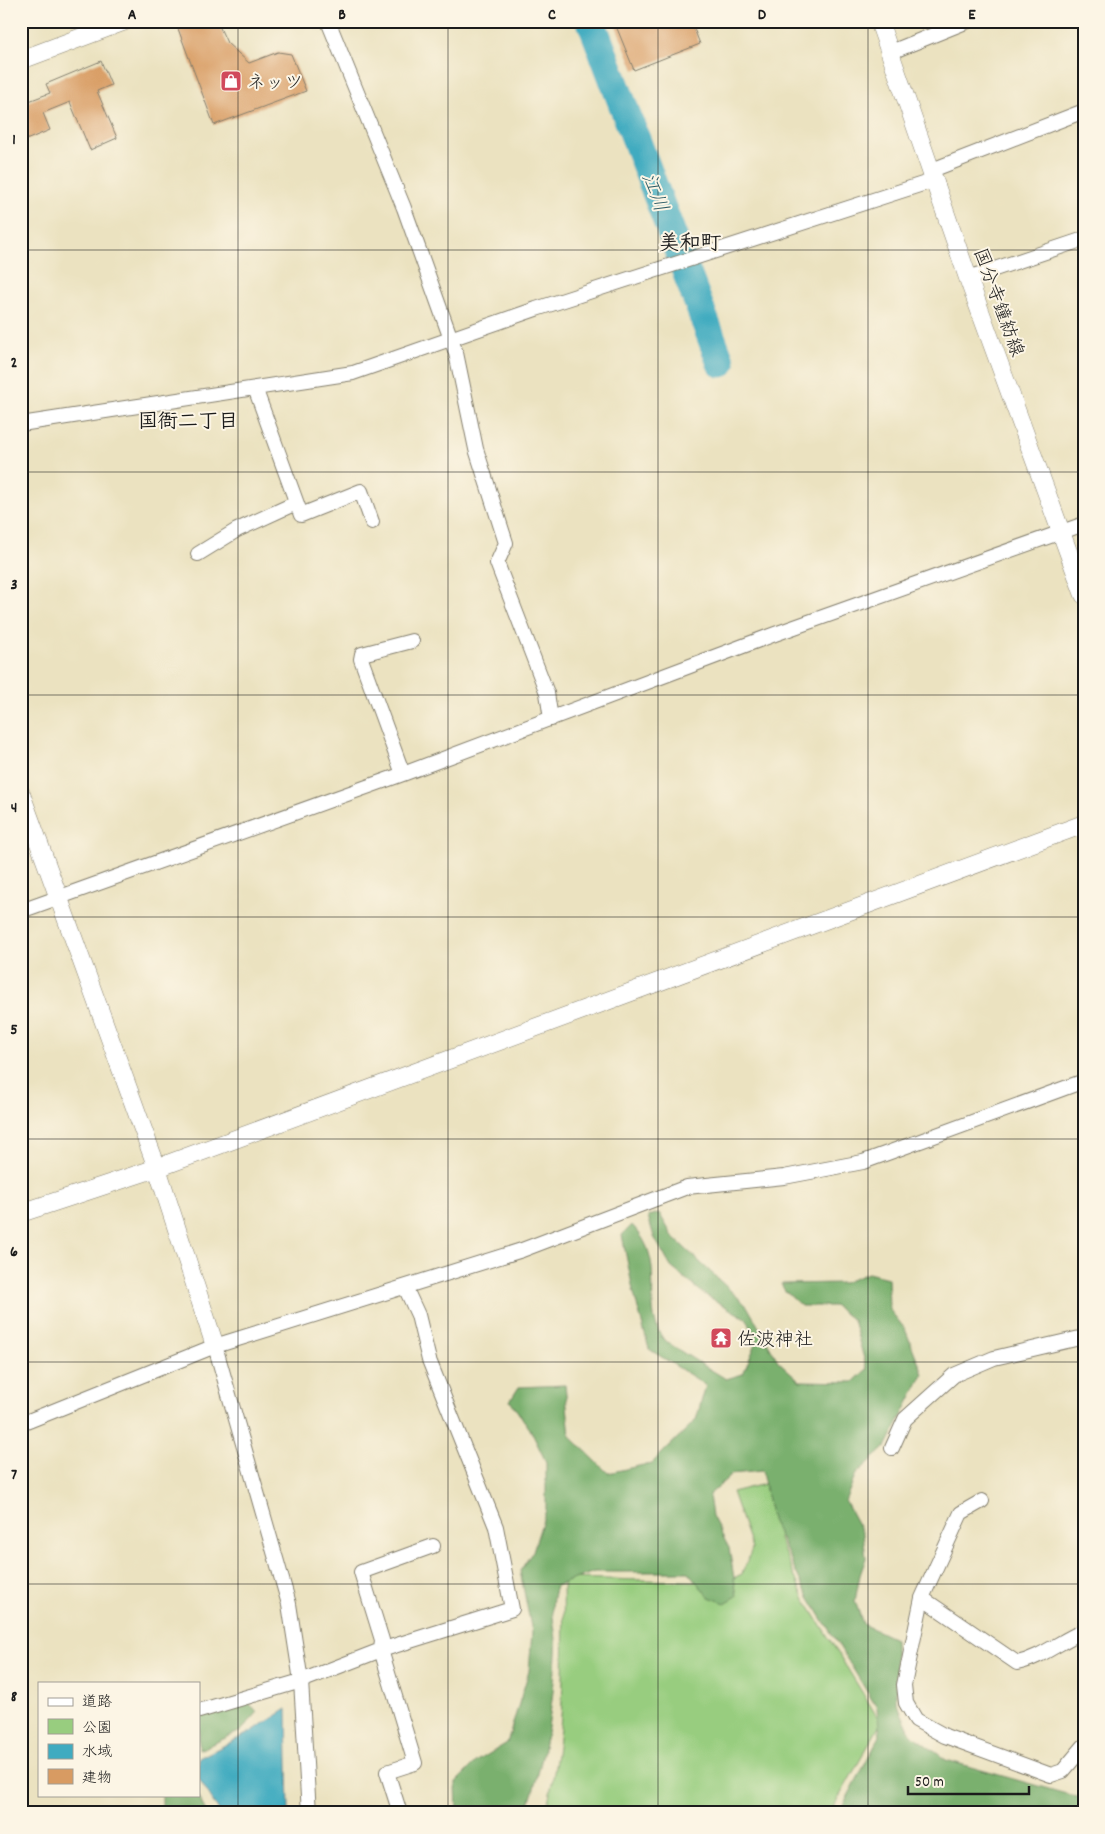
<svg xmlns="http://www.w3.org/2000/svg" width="1105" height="1834" font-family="Dekko,'Klee One',sans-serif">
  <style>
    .green { fill: #98cd7f; stroke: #5a744e }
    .forest { fill: #7ab06e; stroke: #4b6645 }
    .water { fill: #40abc0; stroke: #2e646e }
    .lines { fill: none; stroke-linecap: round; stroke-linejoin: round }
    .river { stroke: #40abc0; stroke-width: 29 }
    .building { fill: #d89b62 }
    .minor-casing { stroke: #847f6e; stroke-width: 16 }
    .tertiary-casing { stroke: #847f6e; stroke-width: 19 }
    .minor { stroke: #fff; stroke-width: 14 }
    .tertiary { stroke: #fff; stroke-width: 18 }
    .grid { fill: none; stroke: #1c1c1c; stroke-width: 1; stroke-opacity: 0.55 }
    .labels { text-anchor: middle; stroke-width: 4; stroke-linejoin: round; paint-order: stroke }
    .poi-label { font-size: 19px; fill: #1c1c1c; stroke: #fcf5e5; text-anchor: start }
    .street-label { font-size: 19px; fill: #1c1c1c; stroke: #fcf5e5 }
    .water-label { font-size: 20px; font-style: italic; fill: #2c5c66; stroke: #fcf5e5 }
    .neighbourhood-label { font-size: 20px; font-weight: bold; fill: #1c1c1c; stroke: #fcf5e5 }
    .quarter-label { font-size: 21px; font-weight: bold; fill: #1c1c1c; stroke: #fcf5e5 }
    .neatline { fill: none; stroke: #1c1c1c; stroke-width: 2 }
    .grid-label { font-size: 16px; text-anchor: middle; font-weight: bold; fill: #1c1c1c }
  </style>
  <rect width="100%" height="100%" fill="#fcf5e5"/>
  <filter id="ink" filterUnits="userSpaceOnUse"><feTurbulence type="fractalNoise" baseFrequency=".02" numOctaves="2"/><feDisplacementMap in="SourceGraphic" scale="10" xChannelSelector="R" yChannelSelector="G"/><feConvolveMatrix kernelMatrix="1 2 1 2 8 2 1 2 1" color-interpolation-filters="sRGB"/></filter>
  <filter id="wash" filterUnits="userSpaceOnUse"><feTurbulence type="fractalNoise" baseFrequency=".0096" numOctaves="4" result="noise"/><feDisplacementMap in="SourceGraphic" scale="20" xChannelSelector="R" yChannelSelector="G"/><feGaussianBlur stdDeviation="1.12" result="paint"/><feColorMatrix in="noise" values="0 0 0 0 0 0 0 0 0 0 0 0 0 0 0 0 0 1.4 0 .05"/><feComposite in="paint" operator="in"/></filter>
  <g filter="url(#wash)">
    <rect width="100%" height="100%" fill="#ebe2c0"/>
    <path class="green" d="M772 1482 779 1539 803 1596 881 1723 830 1813H545C566 1736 564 1657 563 1578L725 1582 742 1574 752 1549 732 1492Z"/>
    <path class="forest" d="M659 1213 673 1237 747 1306 778 1361 800 1381 853 1382 867 1369 853 1320 835 1306H801L785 1291 781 1284 843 1283 868 1273 888 1278 889 1309 905 1329 923 1374 886 1447 856 1474 845 1501 863 1534 866 1558 860 1575 855 1601 863 1624 895 1639 896 1702 911 1734 946 1760 1084 1799V1813H839L880 1736 877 1708 803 1587 772 1520 762 1471 732 1474 709 1495 712 1516 729 1548 737 1596 725 1603 709 1597 688 1572H594L556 1586C547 1611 558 1629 556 1654 553 1708 544 1762 526 1813H457L456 1782 476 1762 507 1743 529 1671 532 1632 520 1571 533 1551 546 1510V1462L530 1429 510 1401 519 1387 565 1385 570 1436 608 1473 652 1463 696 1420 706 1385 649 1349 633 1290 622 1235 632 1225C669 1262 640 1304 662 1337 668 1345 715 1372 726 1379L743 1374 757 1341 747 1319 704 1294 671 1267 654 1237 648 1216Z
      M249 1703 257 1713 241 1731 199 1750V1717Z
      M162 1795H197L207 1813H162Z"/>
    <path class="water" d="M287 1709 289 1813H220L199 1779V1758L249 1733Z"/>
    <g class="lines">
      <path class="river" d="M591 21 721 363"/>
    </g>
    <g id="blocks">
      <path class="building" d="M189 21H217L227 43 249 63 278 52 291 54 306 91 214 125 177 26Z
        M614 21H691L700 44 634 70Z
        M101 61 111 85 97 91 117 138 90 150 70 102 43 113 50 130 21 142V104L50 93 46 84Z"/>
    </g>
  </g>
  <g filter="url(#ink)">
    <use href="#blocks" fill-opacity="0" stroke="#847f6e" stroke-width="1"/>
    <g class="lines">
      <g class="minor-casing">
        <path id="minor" d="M328 21 404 208 456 353 476 449 506 543 497 563 547 693 551 719
          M891 52 968 21
          M932 170 1084 111
          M968 278 1084 239
          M255 388 301 515 361 491 372 522
          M21 424 353 373 536 309 935 180
          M198 554 237 530 296 503
          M403 774 361 659 362 654 412 641
          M21 911 403 774 775 634 1084 524
          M215 1346 289 1604 301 1681 309 1813
          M21 1424 215 1346 522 1250 687 1187 784 1177 863 1162 1084 1081
          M892 1448 905 1419 954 1375 994 1358 1084 1337
          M982 1501 961 1513 922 1598 904 1685 906 1703 916 1720 945 1736 1051 1775 1063 1771 1084 1746
          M922 1598 1017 1663C1041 1658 1060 1641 1084 1631
          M199 1711 301 1681 381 1650 512 1609 496 1527 429 1360 418 1315 405 1287
          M400 1813 387 1772 415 1763 381 1650 382 1640 361 1572 433 1546"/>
      </g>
      <g class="tertiary-casing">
        <path id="tertiary" d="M879 21 968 278 1084 595
          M21 60 125 21
          M21 794 157 1168 215 1346
          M21 1213 157 1168 1084 824"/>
      </g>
      <use href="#minor" class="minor"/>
      <use href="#tertiary" class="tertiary"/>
    </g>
  </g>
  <path class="grid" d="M238 21V1813M448 21V1813M658 21V1813M868 21V1813M21 250H1084M21 472H1084M21 695H1084M21 917H1084M21 1139H1084M21 1362H1084M21 1584H1084"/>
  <defs>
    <g id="shop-square" transform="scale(1.125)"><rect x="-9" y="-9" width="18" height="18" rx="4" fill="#d1495b" stroke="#fcf5e5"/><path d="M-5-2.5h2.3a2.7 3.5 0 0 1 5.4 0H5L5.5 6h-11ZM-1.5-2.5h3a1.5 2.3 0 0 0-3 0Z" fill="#fff"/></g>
    <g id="temple-square" transform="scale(1.125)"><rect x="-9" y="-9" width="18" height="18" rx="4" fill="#d1495b" stroke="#fcf5e5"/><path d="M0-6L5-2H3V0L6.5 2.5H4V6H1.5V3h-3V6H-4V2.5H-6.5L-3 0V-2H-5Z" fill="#fff"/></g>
  </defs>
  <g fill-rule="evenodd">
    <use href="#shop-square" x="231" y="81"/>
    <use href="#temple-square" x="721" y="1338"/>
  </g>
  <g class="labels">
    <g class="poi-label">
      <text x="247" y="88">ネッツ</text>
      <text x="737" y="1345">佐波神社</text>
    </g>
    <g class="street-label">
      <text transform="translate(1000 302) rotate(70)" y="7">国分寺鐘紡線</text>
    </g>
    <g class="water-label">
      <text transform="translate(656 192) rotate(69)" y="7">江川</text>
    </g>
    <g class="neighbourhood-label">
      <text x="188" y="427">国衙二丁目</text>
    </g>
    <g class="quarter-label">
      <text x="690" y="249">美和町</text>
    </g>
  </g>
  <rect width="1105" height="1834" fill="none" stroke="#fcf5e5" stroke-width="55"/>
  <rect x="38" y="1682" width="162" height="115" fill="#fcf5e5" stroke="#a29e95"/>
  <rect x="48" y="1698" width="25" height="8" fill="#ffffff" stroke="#a29e95"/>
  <text x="82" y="1706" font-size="15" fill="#1c1c1c">道路</text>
  <rect x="48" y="1719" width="25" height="15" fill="#98cd7f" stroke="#a29e95"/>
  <text x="82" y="1732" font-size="15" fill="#1c1c1c">公園</text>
  <rect x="48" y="1744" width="25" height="15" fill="#40abc0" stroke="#a29e95"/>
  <text x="82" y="1756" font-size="15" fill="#1c1c1c">水域</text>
  <rect x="48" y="1769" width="25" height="15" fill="#d89b62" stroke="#a29e95"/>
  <text x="82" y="1782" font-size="15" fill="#1c1c1c">建物</text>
  <path d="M908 1786v8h121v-8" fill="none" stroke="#1c1c1c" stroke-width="2.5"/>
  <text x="915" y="1786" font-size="15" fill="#1c1c1c" stroke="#fcf5e5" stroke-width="4" paint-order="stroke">50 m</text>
  <rect x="28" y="28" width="1050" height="1778" class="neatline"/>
  <g class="grid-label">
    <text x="132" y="19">A</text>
    <text x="342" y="19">B</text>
    <text x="552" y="19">C</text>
    <text x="762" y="19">D</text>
    <text x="972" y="19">E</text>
    <text x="14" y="144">1</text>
    <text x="14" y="367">2</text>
    <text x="14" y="589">3</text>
    <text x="14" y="812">4</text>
    <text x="14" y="1034">5</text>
    <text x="14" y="1256">6</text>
    <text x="14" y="1479">7</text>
    <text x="14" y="1701">8</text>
  </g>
</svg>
